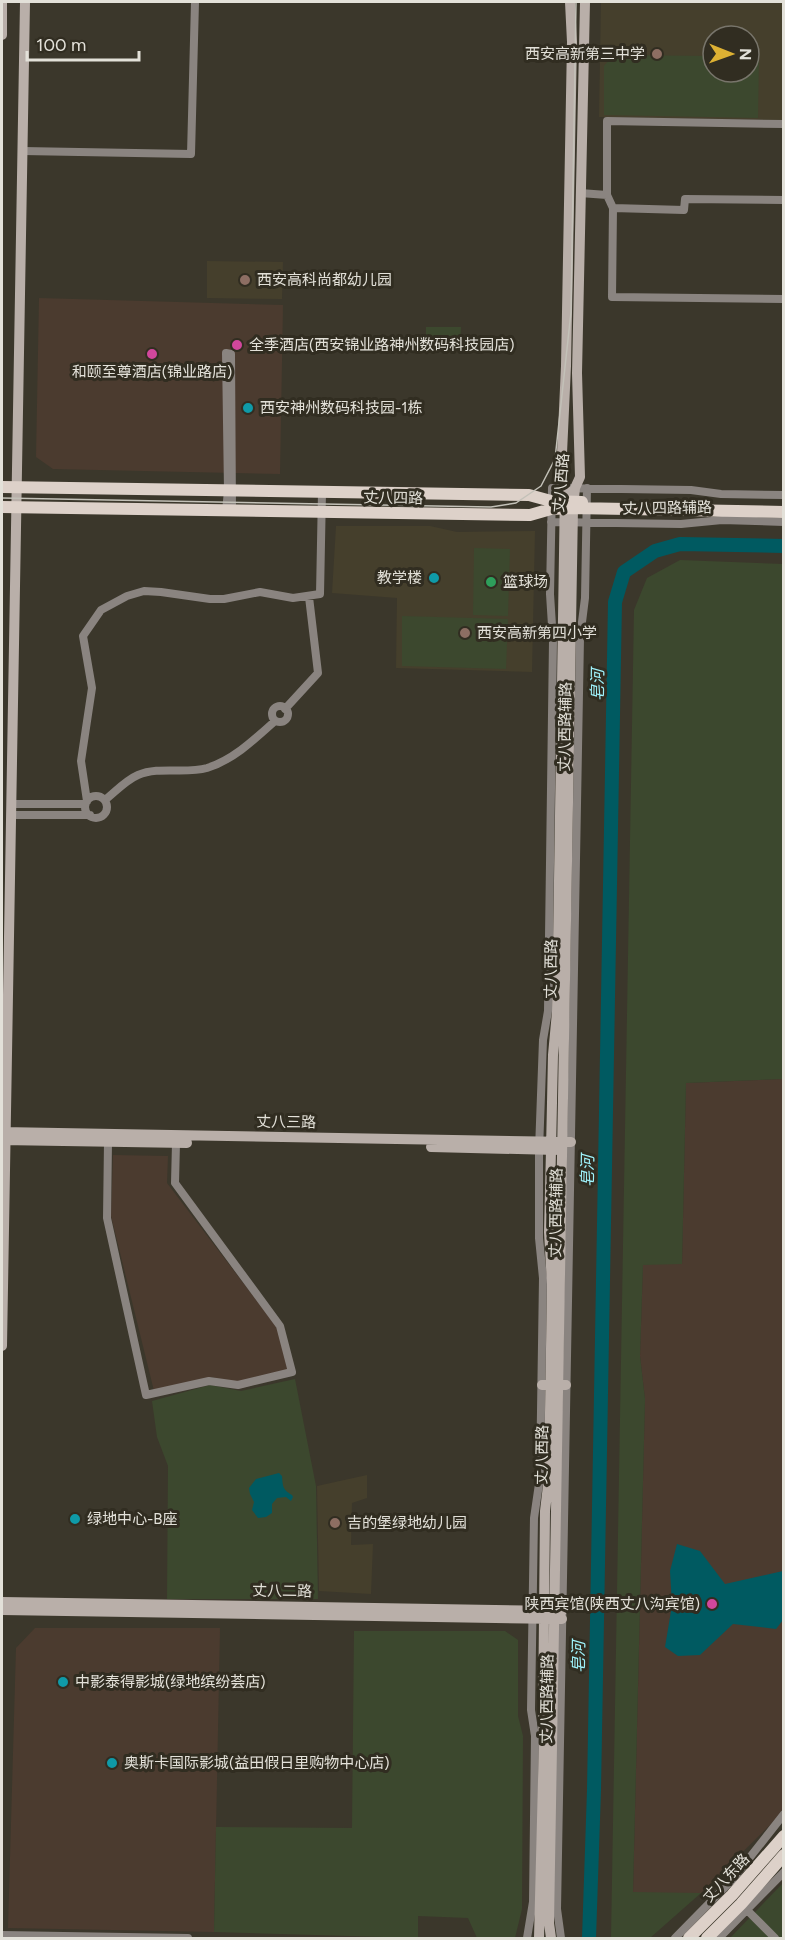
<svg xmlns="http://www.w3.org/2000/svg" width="785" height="1940" font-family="Figtree,'Noto Sans SC',sans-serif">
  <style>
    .commercial { fill: #4b3b2f }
    .built { fill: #453f2c; fill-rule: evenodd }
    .green { fill: #3c482e }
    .water { fill: #005a61 }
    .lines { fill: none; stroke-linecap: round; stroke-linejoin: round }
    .river { stroke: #005a61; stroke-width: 14 }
    .street { stroke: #8a8480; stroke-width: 8 }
    .secondary { stroke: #b9afa9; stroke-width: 10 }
    .primary { stroke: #ddd1c9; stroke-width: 12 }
    .tram { stroke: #c3c1b8; stroke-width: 1.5 }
    .education-dot { fill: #8d6e63; stroke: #312d21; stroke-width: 2 }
    .hotel-dot { fill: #d1479c; stroke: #312d21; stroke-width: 2 }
    .culture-dot { fill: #0f9aa8; stroke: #312d21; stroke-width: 2 }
    .leisure-dot { fill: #2e9e5b; stroke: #312d21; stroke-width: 2 }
    .labels { text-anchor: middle; stroke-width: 6; stroke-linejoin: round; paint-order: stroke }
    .poi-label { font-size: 15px; fill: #e3e1d9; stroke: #312d21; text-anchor: start }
    .street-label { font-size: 15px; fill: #e3e1d9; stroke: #312d21 }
    .water-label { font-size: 16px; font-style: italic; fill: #9ff3fc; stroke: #312d21 }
  </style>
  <rect width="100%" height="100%" fill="#3b372b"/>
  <path class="commercial" d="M39 298 283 305 280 474 53 469 36 457Z
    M783 1079V1809L771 1824 701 1893H633L645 1399 640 1356 643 1264H682L686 1083Z
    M113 1155 168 1156 167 1183 279 1330 289 1370 238 1383 211 1377 154 1391 111 1216Z
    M35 1628H220L214 1932 8 1928 16 1648Z"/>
  <path class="built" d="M601 2H783V120L599 117ZM713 36H749V72H713Z
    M207 261 283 262 282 299 207 298Z
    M336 526H430L457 532 535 531 532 672 396 668 397 598 332 593Z
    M367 1475V1498L352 1503 351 1545 373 1544 371 1594 319 1591 317 1486Z"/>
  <path class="green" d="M613 55 713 56V72H749V56H759L758 118 604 115V66Z
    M426 327H461L460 346H426Z
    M474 548 510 549 508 616 473 615Z
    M680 560 783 564V1079L686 1083 682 1264 643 1265 640 1356 645 1399 633 1892 701 1893 650 1938H611L634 610 647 578Z
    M402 616 508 619 506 669 402 666Z
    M295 1379 316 1486 318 1599H167L168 1466 157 1437 152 1401 210 1385 241 1391Z
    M354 1631H505L518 1640V1716L523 1736 522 1909 515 1938H477L468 1918 418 1916V1938L214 1932 216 1827 352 1828Z
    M783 1883V1938H730Z"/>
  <path class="water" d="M279 1473 282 1476C283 1486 282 1489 292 1495L293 1497 291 1501 286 1497 277 1498 272 1504V1513L266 1517 258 1518 252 1510 254 1502 250 1494 249 1488 256 1479Z
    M677 1544 700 1551 725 1584 783 1571V1620L776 1629 733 1624 700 1655 678 1656 665 1647 672 1605 670 1571Z"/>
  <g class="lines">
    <path class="river" d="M589 1938 594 1790 615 602 624 572 655 551 680 544 784 546"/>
    <path class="street" d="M23 151 191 154 195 2
      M580 193 607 195 613 208 684 210 685 199 784 200
      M607 195V121L784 124
      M613 208 612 297 784 299
      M226 511 228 491 226 353 231 354 232 511
      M551 522 681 524 722 520 784 522
      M272 714a8 8 0 1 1 16 0a8 8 0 1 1-16 0Z
      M285 709 318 673 309 597
      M85 807a11 11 0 1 1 22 0a11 11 0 1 1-22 0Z
      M105 800C115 792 126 780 138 775 159 766 185 774 207 768 233 760 255 739 275 721
      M87 801 81 761 92 688 83 636 101 610 127 596 144 591 161 592 210 599H224L260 592 293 598 320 594 322 492
      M12 804H85
      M12 815H90
      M108 1142 107 1218 146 1395 209 1381 238 1385 292 1372 280 1326 175 1183 176 1143
      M746 1909 775 1938
      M2 1935 188 1938
      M527 1938 533 1902 535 1736 531 1710 534 1518 540 1477 543 1278 539 1238V1150L543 1040 548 1011 553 641 550 594 552 488 691 490 721 494 784 495
      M561 1938 557 1909 580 638 585 598 587 488
      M675 1938 732 1880 784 1814
      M719 1938 784 1872"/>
    <path class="secondary" d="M2 35V2
      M2 1132 571 1142
      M2 1140 187 1143
      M431 1147 556 1150
      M2 1346 25 2
      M542 1385H566
      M2 1602 562 1611
      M2 1610 562 1619
      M539 1938 544 1741 543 1720 545 1511 549 1477 552 1284 549 1232 551 1150 553 1055 557 1012 565 488 561 475 566 366 572 42 570 2
      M551 1938 549 1923 573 508 575 488 580 477 577 373 585 2"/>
    <path class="primary" d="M2 487 529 495 551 501 582 502
      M2 507 530 515 551 509 573 508 784 512
      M689 1938 732 1895 784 1836
      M707 1938 741 1904 784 1855"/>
    <path class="tram" d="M2 498 491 507 516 503 541 486 555 459 571 312 576 2"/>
  </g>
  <g class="education-dot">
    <circle cx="657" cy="54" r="6"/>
    <circle cx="245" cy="280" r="6"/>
    <circle cx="465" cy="633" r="6"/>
    <circle cx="335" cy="1523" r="6"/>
  </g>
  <g class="hotel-dot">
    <circle cx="237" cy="345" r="6"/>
    <circle cx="152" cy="354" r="6"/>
    <circle cx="712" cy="1604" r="6"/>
  </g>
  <g class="culture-dot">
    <circle cx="248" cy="408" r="6"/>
    <circle cx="434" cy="578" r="6"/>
    <circle cx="75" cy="1519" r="6"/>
    <circle cx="63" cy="1682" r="6"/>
    <circle cx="112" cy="1763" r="6"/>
  </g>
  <circle class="leisure-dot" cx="491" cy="582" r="6"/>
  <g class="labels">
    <g class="poi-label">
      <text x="645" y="59" text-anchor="end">西安高新第三中学</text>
      <text x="257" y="285">西安高科尚都幼儿园</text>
      <text x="249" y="350">全季酒店(西安锦业路神州数码科技园店)</text>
      <text x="152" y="377" text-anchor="middle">和颐至尊酒店(锦业路店)</text>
      <text x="260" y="413">西安神州数码科技园-1栋</text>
      <text x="422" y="583" text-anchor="end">教学楼</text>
      <text x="503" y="587">篮球场</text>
      <text x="477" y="638">西安高新第四小学</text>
      <text x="87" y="1524">绿地中心-B座</text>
      <text x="347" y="1528">吉的堡绿地幼儿园</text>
      <text x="700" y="1609" text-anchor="end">陕西宾馆(陕西丈八沟宾馆)</text>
      <text x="75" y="1687">中影泰得影城(绿地缤纷荟店)</text>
      <text x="124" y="1768">奥斯卡国际影城(益田假日里购物中心店)</text>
    </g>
    <g class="street-label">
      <text transform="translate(561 483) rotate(-85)" y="5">丈八西路</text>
      <text transform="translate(393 498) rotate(1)" y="5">丈八四路</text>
      <text transform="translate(667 508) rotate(-1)" y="5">丈八四路辅路</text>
      <text transform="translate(565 727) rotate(-89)" y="5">丈八西路辅路</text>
      <text transform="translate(551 969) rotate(-89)" y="5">丈八西路</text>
      <text transform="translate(286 1122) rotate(1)" y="5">丈八三路</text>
      <text transform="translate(556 1213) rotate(-89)" y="5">丈八西路辅路</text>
      <text transform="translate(542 1455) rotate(-89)" y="5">丈八西路</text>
      <text transform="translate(282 1591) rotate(1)" y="5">丈八二路</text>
      <text transform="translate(547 1699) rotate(-89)" y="5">丈八西路辅路</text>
      <text transform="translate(726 1878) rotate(-47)" y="5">丈八东路</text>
    </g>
    <g class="water-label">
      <text transform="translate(597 685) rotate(-89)" y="6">皂河</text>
      <text transform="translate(587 1171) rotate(-89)" y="6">皂河</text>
      <text transform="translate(578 1657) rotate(-89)" y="6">皂河</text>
    </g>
  </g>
  <rect width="785" height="1940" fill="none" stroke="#e3e1d9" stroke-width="6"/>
  <g transform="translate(731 54) rotate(91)"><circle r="28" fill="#312d21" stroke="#78756b" stroke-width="1.5"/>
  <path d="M0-4.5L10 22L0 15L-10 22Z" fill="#ddb133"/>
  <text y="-9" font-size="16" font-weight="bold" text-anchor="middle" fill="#e3e1d9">N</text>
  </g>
  <path d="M27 51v9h112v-9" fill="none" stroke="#e3e1d9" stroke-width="3"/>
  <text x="36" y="51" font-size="18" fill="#e3e1d9" stroke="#312d21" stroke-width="4.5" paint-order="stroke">100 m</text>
</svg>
